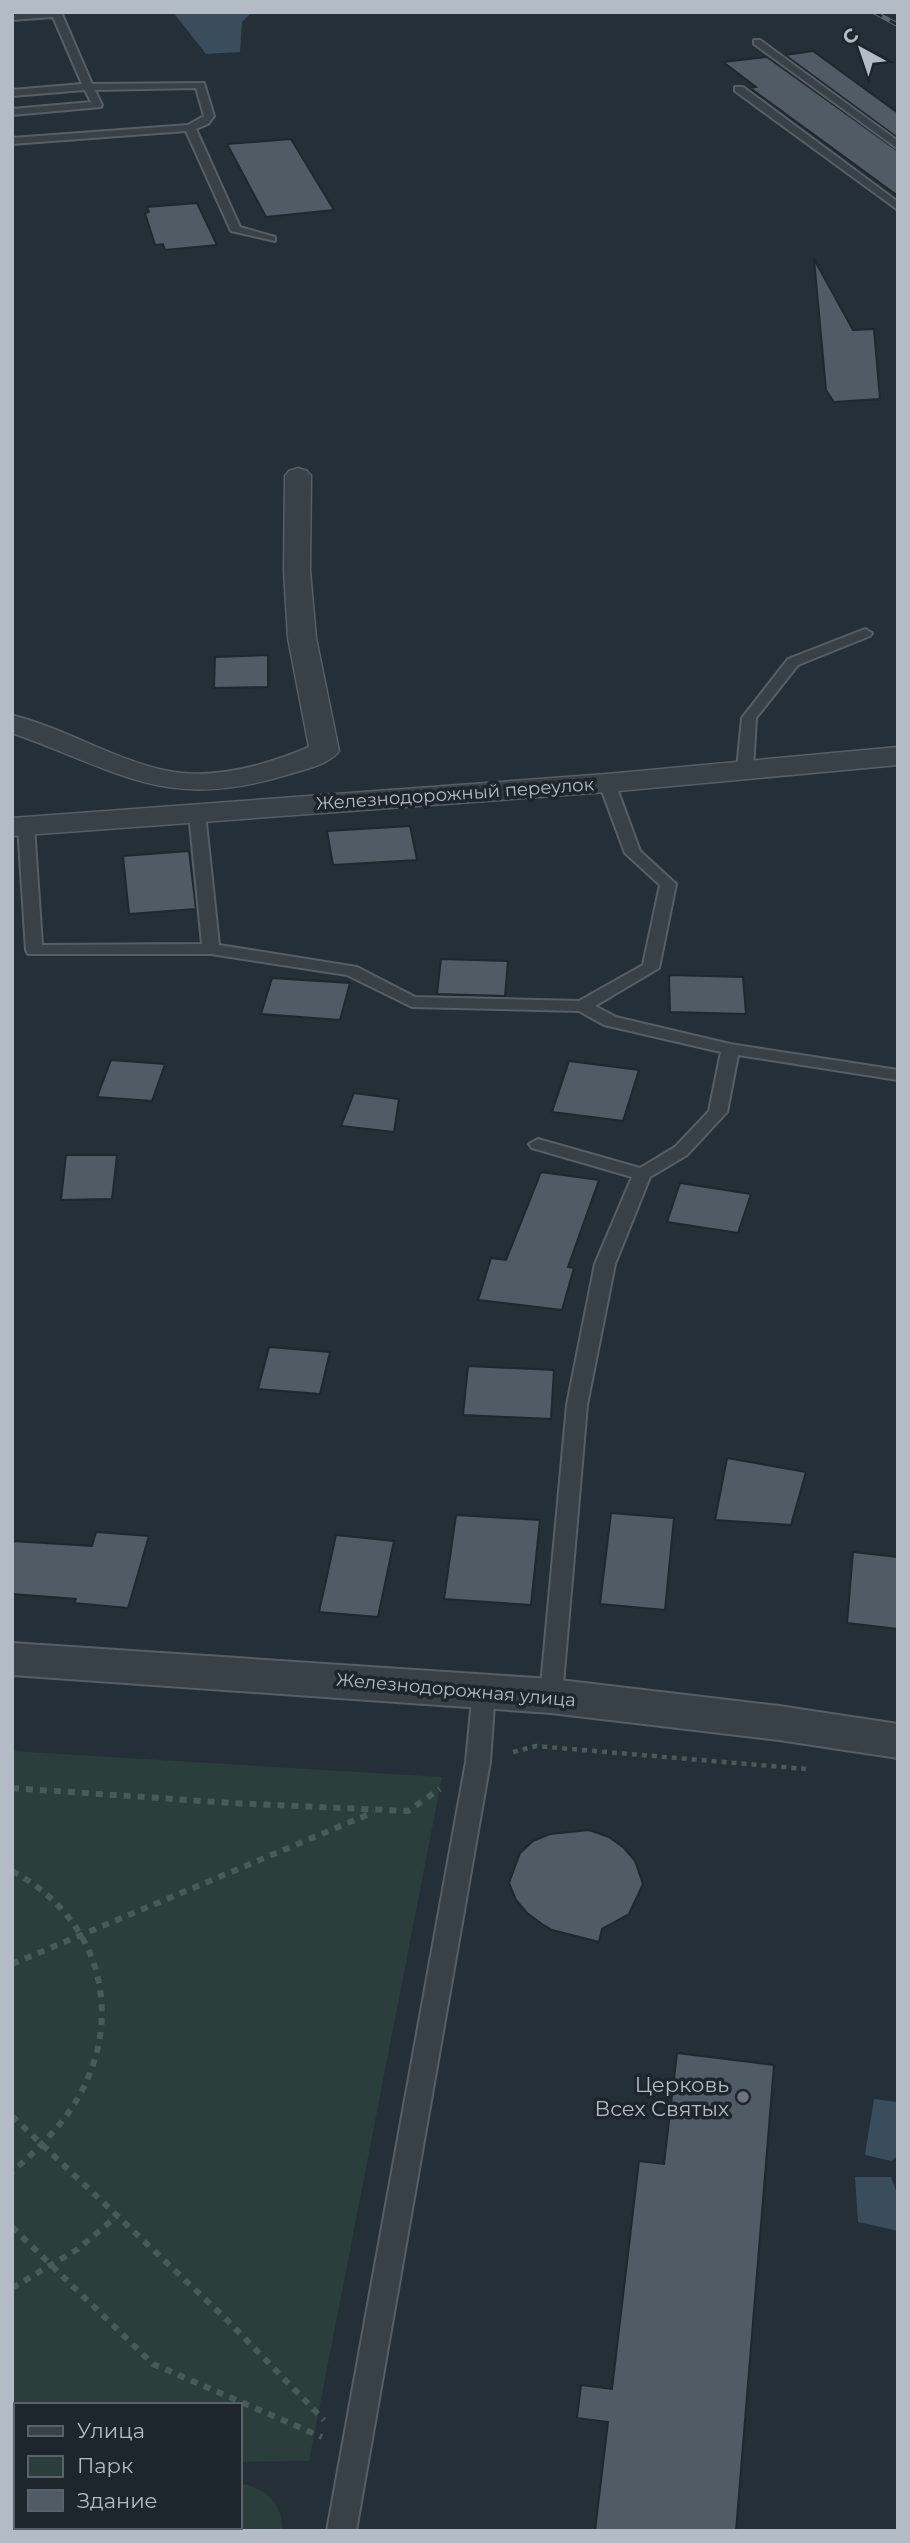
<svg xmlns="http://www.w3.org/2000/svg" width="910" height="2543" font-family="Montserrat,sans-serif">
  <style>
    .green { fill: #2a3e3c }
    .water { fill: #3a4d5d }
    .building { fill: #505b66; stroke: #1f272f; stroke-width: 2 }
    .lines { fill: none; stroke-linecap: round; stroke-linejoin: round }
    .service-casing { stroke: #565e66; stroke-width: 4 }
    .minor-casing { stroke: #565e66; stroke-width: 3 }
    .tertiary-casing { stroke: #565e66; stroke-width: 4 }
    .path-far1 { stroke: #485a59; stroke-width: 4.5; stroke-dasharray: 5 5; stroke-linecap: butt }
    .path { stroke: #485a59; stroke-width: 6; stroke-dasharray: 7 7; stroke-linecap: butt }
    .service { fill: #384048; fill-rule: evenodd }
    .minor { fill: #384048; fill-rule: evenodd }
    .tertiary { fill: #384048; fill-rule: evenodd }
    .rail-casing { stroke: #5c6771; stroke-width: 4.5 }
    .rail { stroke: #1d252d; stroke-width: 2.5; stroke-dasharray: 9; stroke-linecap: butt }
    .worship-dot { fill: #6b7280; stroke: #1d252d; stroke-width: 2.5 }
    .labels { text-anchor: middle; stroke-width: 7; stroke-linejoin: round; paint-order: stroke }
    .street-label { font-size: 18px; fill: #b3bcc4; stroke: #1d252d }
    .near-poi-label { font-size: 21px; fill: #b3bcc4; stroke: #1d252d; text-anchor: end }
  </style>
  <rect width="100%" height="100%" fill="#252f37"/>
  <path class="green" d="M12 1751 442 1777 309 2461 240 2462V2405H16V2462H12Z
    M240 2483C266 2489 283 2502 282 2531H188V2527H240Z"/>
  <path class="water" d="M173 12H252L242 22 240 52 206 54Z
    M874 2099 898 2102V2155L892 2161 865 2155Z
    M855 2177H891L898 2196V2231L858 2222Z"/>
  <path class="building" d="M813 51 898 113V138L785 55Z
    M767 57 898 151V196L750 88 756 87 723 62Z
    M291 139 334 210 266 217 227 144Z
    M197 203 217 245 165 250 163 244 155 245 145 213 149 212 147 207Z
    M814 259 853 330 874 329 880 399 834 402 826 390Z
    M268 655V687L214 688 215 657Z
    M410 826 417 860 333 865 327 831Z
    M189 851 196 909 129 914 123 856Z
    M441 959 508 961 505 996 437 994Z
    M669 975 743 977 746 1014 670 1012Z
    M272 978 350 983 340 1020 261 1014Z
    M111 1060 165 1064 152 1101 97 1097Z
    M569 1061 639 1070 623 1121 552 1112Z
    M354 1093 399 1099 394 1132 341 1126Z
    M66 1155H117L112 1199 61 1200Z
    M541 1172 599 1180 568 1267 574 1268 562 1310 478 1300 491 1258 506 1260Z
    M680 1183 751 1194 738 1233 667 1222Z
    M269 1347 330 1352 320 1394 258 1389Z
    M468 1366 554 1370 551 1419 463 1415Z
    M727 1458 806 1472 791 1525 715 1520Z
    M611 1513 674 1518 665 1610 600 1604Z
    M456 1515 540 1520 531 1605 444 1599Z
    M96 1532 149 1536 128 1608 74 1603 76 1599 12 1594V1541L92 1546Z
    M336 1535 394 1541 378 1617 319 1612Z
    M853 1552 898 1557V1629L847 1623Z
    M589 1830 609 1837 624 1848 635 1861 643 1884 629 1914 602 1929 599 1942 552 1930 542 1924 527 1913 516 1900 509 1883 520 1853 533 1841 550 1834Z
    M677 2053 774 2065 736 2531H595L608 2422 577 2418 581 2385 612 2389 639 2161 664 2164Z"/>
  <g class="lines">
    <g class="service-casing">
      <path id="service" d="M61 12 92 84 204 83 214 116 208 124 196 129 240 227 275 237V241L231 231 186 131 12 144V138L188 125 204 116 196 88 95 90 102 105 101 107 12 115V109L91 102 85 90 12 96V90L82 84 53 17 12 20V14Z
        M754 40H760L898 141V149L754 44Z
        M735 87H743L898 202V210L735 91Z
        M865 629 872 633 870 636 798 665 756 718 753 769 745 774 740 772 737 769 742 718 788 659Z
        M607 778 615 783 640 851 676 884 659 968 595 1006 616 1017 730 1044 898 1070V1080L738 1055 727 1112 687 1155 650 1177 615 1264 587 1405 562 1696 559 1702 551 1704 543 1702 540 1696 567 1405 595 1264 632 1177 532 1148 529 1144 538 1139 640 1168 675 1147 709 1111 721 1052 604 1025 579 1011 412 1007 347 975 211 954H28L26 950 18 826 26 821 34 826 42 945 202 944 189 813 197 808 205 813 219 945 357 967 415 997 579 1001 643 965 660 885 625 853 599 783Z
        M484 1682 492 1684 495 1690 490 1762 356 2531H327L466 1762 473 1690 476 1684Z"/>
    </g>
    <g class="minor-casing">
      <path id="minor" d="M298 468 307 471 311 476 310 571 316 638 339 751C329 765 302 770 286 775 166 812 120 771 12 733V715C64 728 111 758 163 770 211 781 264 766 309 747L288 638 284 571 285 476 289 471Z
        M898 747V765L607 792 12 836V818L607 774Z"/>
    </g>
    <g class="tertiary-casing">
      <path id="tertiary" d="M12 1643 551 1679 779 1706 898 1724V1758L779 1740 551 1713 12 1675Z"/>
    </g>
    <path class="path-far1" d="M513 1752 536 1746 806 1769"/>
    <path class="path" d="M12 1788 231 1803 408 1811 440 1789
      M12 1871C97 1916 127 2011 79 2096 62 2126 38 2149 12 2172
      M12 1964 374 1812
      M12 2116 225 2318 324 2420
      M12 2227 153 2364 322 2437
      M12 2288 78 2249 117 2216"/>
    <use href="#service" class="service"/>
    <use href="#minor" class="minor"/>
    <use href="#tertiary" class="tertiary"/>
    <g class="rail-casing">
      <path id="rail" d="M874 12 898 25"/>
    </g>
    <use href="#rail" class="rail"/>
  </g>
  <circle class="worship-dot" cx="743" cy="2097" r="7"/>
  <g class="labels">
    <g class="street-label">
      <text transform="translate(455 794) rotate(-4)" y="6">Железнодорожный переулок</text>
      <text transform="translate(456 1690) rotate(5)" y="6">Железнодорожная улица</text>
    </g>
    <g class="near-poi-label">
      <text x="729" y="2092">Церковь<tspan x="729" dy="24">Всех Святых</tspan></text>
    </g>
  </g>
  <rect width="910" height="2543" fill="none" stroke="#b3bcc4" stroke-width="28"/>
  <rect x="14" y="2403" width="228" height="126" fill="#1d252d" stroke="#596169" stroke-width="2"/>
  <rect x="28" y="2426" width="35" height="10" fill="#384048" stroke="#596169" stroke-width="2"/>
  <text x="77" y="2438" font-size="21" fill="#b3bcc4">Улица</text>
  <rect x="28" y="2456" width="35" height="21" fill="#2a3e3c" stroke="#596169" stroke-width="2"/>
  <text x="77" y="2473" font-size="21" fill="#b3bcc4">Парк</text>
  <rect x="28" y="2490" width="35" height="21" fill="#505b66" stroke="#596169" stroke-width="2"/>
  <text x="77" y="2508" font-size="21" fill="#b3bcc4">Здание</text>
  <g transform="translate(861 49) rotate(320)" stroke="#1d252d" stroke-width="5" paint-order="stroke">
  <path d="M0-5L12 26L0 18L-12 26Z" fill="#b3bcc4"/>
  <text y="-10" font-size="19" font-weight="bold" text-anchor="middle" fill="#b3bcc4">С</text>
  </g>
</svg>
